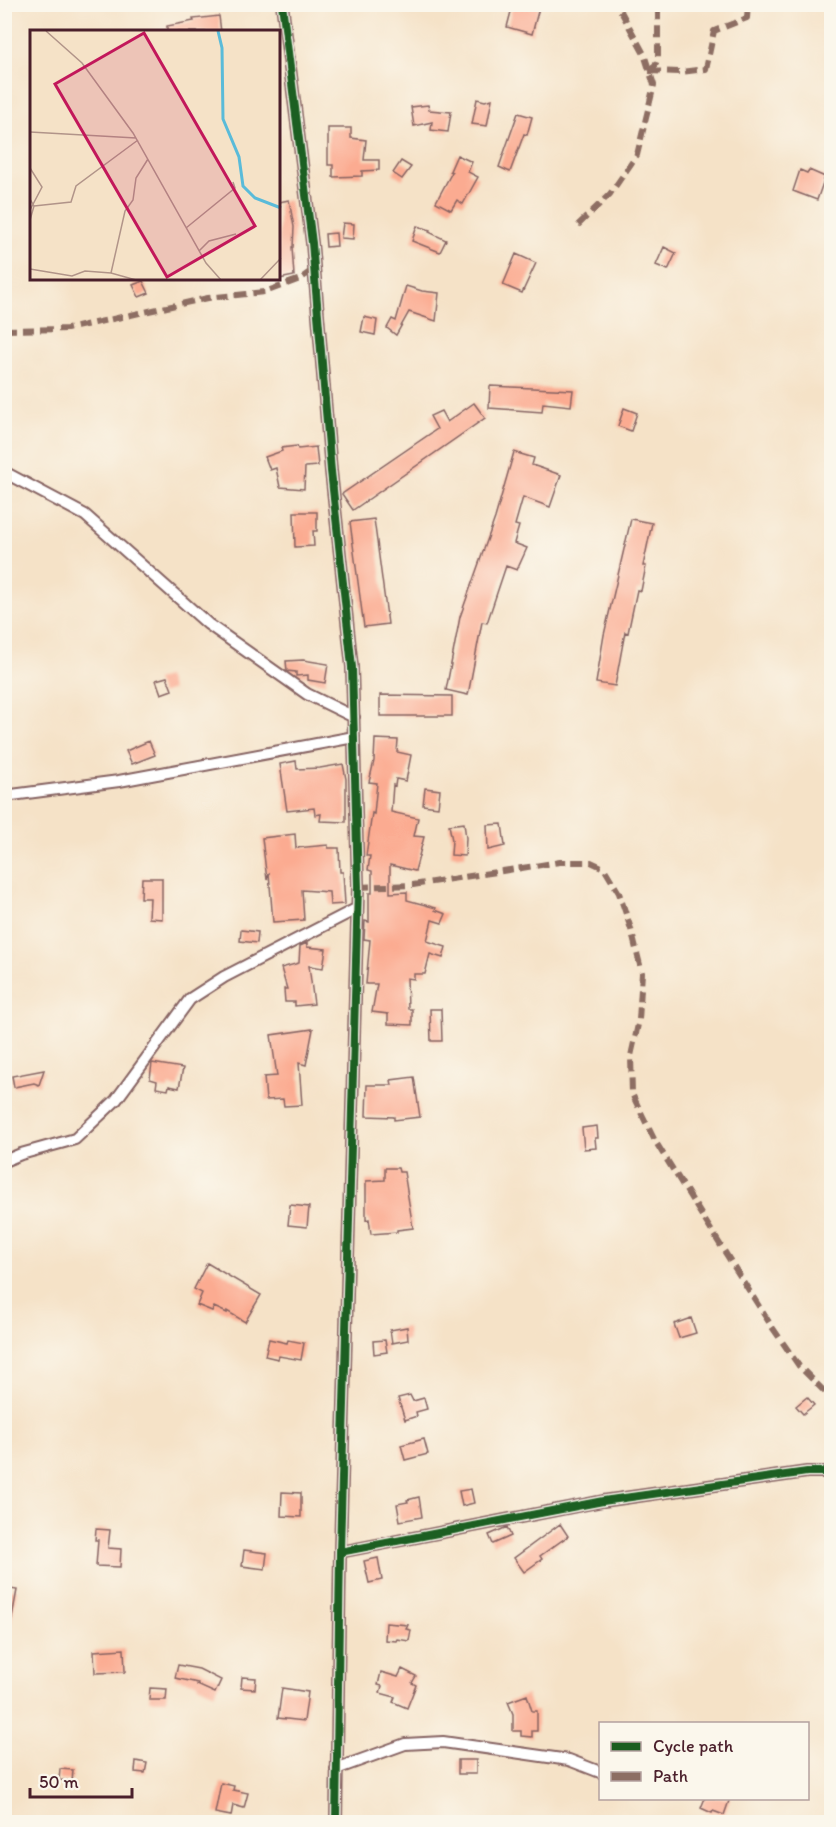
<svg xmlns="http://www.w3.org/2000/svg" width="836" height="1827" font-family="Itim,sans-serif">
  <style>
    .building { fill: #fbab91 }
    .lines { fill: none; stroke-linecap: round; stroke-linejoin: round }
    .street-casing { stroke: #866362; stroke-width: 14 }
    .street { stroke: #fff; stroke-width: 10 }
    .quiet { stroke: #8d6e63; stroke-width: 6; stroke-dasharray: 12 6; stroke-linecap: butt }
    .cycleway-casing { stroke: #fbf7ec; stroke-width: 11 }
    .cycleway { stroke: #1b5e20; stroke-width: 8 }
    .inset-river { fill: none; stroke: #5abbd9; stroke-width: 3 }
    .inset-road { fill: none; stroke: #b19489; stroke-width: 1.5 }
    .view { fill: #c2185b; fill-opacity: 0.15; stroke: #c2185b; stroke-width: 3 }
    .inset-edge { fill: none; stroke: #4a1f2b; stroke-width: 3 }
  </style>
  <rect width="100%" height="100%" fill="#fbf7ec"/>
  <filter id="ink" filterUnits="userSpaceOnUse"><feTurbulence type="fractalNoise" baseFrequency=".0167" numOctaves="2"/><feDisplacementMap in="SourceGraphic" scale="12" xChannelSelector="R" yChannelSelector="G"/><feConvolveMatrix kernelMatrix="1 2 1 2 8 2 1 2 1" color-interpolation-filters="sRGB"/></filter>
  <filter id="wash" filterUnits="userSpaceOnUse"><feTurbulence type="fractalNoise" baseFrequency=".008" numOctaves="4" result="noise"/><feDisplacementMap in="SourceGraphic" scale="24" xChannelSelector="R" yChannelSelector="G"/><feGaussianBlur stdDeviation="1.35" result="paint"/><feColorMatrix in="noise" values="0 0 0 0 0 0 0 0 0 0 0 0 0 0 0 0 0 1.4 0 .05"/><feComposite in="paint" operator="in"/></filter>
  <g filter="url(#wash)">
    <rect width="100%" height="100%" fill="#f5e2c7"/>
    <g id="blocks">
      <path class="building" d="M513 4H540L532 34 507 27Z
        M219 16 221 32H167V26L194 21 193 19Z
        M477 99 485 101 492 99 487 126 472 124Z
        M428 105 429 110 451 112 448 132 431 130 432 122 414 126 411 107Z
        M518 113 532 117 527 135 524 134 510 172 499 167Z
        M328 128H351V138L366 140 364 160H379V170L362 171V176L333 177V165H328Z
        M457 155 472 162 468 172 478 177 463 204 457 200 451 210 436 202 452 172 450 171Z
        M401 161 411 167 402 179 393 173Z
        M800 170 807 173 809 170 825 177 817 200 793 191Z
        M289 200 294 227 293 247H292L294 276 279 279V202Z
        M343 223 354 224 353 239 341 238Z
        M417 226 430 230 429 232 446 240 440 252 412 241Z
        M336 233 337 246 326 247 325 234Z
        M664 247 676 253 668 270 656 265Z
        M516 254 536 263 522 293 503 285Z
        M143 281 149 293 139 297 133 285Z
        M406 286 422 291 439 293 436 321 409 312 396 335 387 328 392 319 396 321Z
        M364 317 377 320 375 335 361 332Z
        M490 386 573 390 571 406 543 403 542 412 489 408Z
        M474 403 485 418 353 510 342 494 437 429 430 416 441 411 447 422Z
        M624 408 637 413 631 431 618 426Z
        M297 446 298 449 316 447 318 466 305 467 304 489 280 487 276 468 270 470 265 457 282 451 281 448Z
        M514 452 534 458 532 465 561 475 550 507 523 497 515 525 519 526 514 543 527 548 517 570 506 566 487 623 482 622 468 695 446 690 460 617 495 518Z
        M294 512H317V531H313L314 546 295 547Z
        M374 519 388 624 364 627 350 522Z
        M631 519 652 523 643 566H646L641 591 637 590 628 633 625 632 615 686 596 683 604 635Z
        M303 660 328 664 325 683 308 680V675L296 676V672L287 671 286 661Z
        M167 677 172 690 161 694 156 680Z
        M380 695 452 696V716H380Z
        M375 739 398 740 397 752 411 755 406 781 396 779 395 786 393 785 391 812 418 818 414 836 424 837 415 871 390 865V893L407 892V900L436 908 435 910 446 914 442 923 432 920 427 941 446 947 443 958 430 954 425 974H414V979L407 978 408 1009H412V1025L388 1024V1014L372 1012 377 984H366L370 940 364 939 365 921 369 922V893H372V871L368 870 370 856H366L372 813 374 814 377 783 369 782 374 761Z
        M149 741 155 755 132 764 126 751Z
        M296 761 297 769 320 768 343 764 346 779V822L320 821 321 814 315 815 314 808 287 811 280 764Z
        M425 788 440 790 438 807 423 805Z
        M464 823 466 838 465 856 451 855 452 840 449 825Z
        M502 824 505 846 488 850 487 825Z
        M295 834 296 848 328 845V848H339L340 872H343L345 904 330 905 329 892 302 890 304 920 273 922 269 873 267 880 262 838Z
        M142 878H162V919L149 918 150 898H141Z
        M241 930 258 932 257 943 240 941Z
        M307 943V947L326 949 323 968 309 966 314 1004 295 1006V1002H285L284 989H287L281 968 299 963 300 946Z
        M430 1009H441L442 1041H431Z
        M313 1029 306 1065 299 1063 302 1105 284 1106 283 1099 266 1100 264 1077 277 1076 271 1035Z
        M152 1063 183 1068 179 1088 169 1086 168 1090 156 1088 157 1081 150 1079Z
        M44 1070 39 1085 34 1083 14 1087 12 1076Z
        M414 1077 420 1117 394 1120V1117L366 1116 367 1085H392L391 1080Z
        M597 1126 598 1138H595L596 1148 584 1149 582 1128Z
        M385 1168H398L399 1172H404L413 1228 397 1230V1232L371 1234 369 1219 366 1220V1181L385 1180Z
        M290 1205 309 1207 307 1227 288 1225Z
        M207 1263 261 1295 245 1322 227 1311V1313L214 1307 212 1311 197 1305 202 1293 194 1289Z
        M691 1318 696 1333 679 1338 674 1324Z
        M407 1327 408 1340 392 1343 390 1330Z
        M269 1339 287 1343 288 1340 304 1343 301 1360 279 1356 278 1359 265 1356Z
        M385 1340 387 1352 374 1354 373 1341Z
        M410 1395 413 1401 424 1398 427 1409 416 1412 417 1416 405 1420 398 1398Z
        M807 1397 814 1405 803 1414 796 1406Z
        M424 1439 428 1454 405 1460 401 1445Z
        M471 1489 474 1503 462 1506 459 1491Z
        M282 1492 301 1493V1517L281 1516Z
        M419 1497 422 1517 400 1521 397 1504 408 1502 407 1500Z
        M560 1524 568 1536 540 1556 542 1559 524 1572 514 1558Z
        M507 1527 511 1536 493 1544 489 1535Z
        M96 1529 110 1530 108 1548 121 1549 120 1567 96 1566 98 1540H95Z
        M244 1550 267 1553 265 1569 242 1566Z
        M378 1558 382 1580 369 1583 364 1561Z
        M4 1588 17 1590 10 1628H4Z
        M386 1623 408 1625 406 1629 411 1630 409 1641 397 1639 396 1641 385 1640Z
        M124 1649 125 1672 95 1673 94 1651Z
        M178 1665 199 1669 221 1680 215 1693 197 1685 198 1683 175 1678Z
        M402 1669 416 1676 412 1683 416 1685 407 1708 393 1702 395 1697 380 1693 382 1686 378 1685 381 1672 398 1677Z
        M242 1677 256 1678 255 1689 241 1688Z
        M150 1688 167 1689 166 1700H149Z
        M282 1688 308 1692 304 1721 278 1718Z
        M527 1695 532 1711H537V1731H532V1737L521 1736V1731H513V1714L508 1702Z
        M458 1760H476V1774H458Z
        M136 1761 147 1763 145 1773 135 1772Z
        M60 1769 73 1770 72 1781 59 1780Z
        M221 1783 234 1786 233 1790 248 1793 244 1808 233 1805 231 1816 215 1813Z
        M705 1798H730L724 1815 713 1811 712 1813 701 1808Z"/>
    </g>
  </g>
  <g filter="url(#ink)">
    <use href="#blocks" fill-opacity="0" stroke="#866362" stroke-width="1.5"/>
    <g class="lines">
      <g class="street-casing">
        <path id="street" d="M282 4 312 243 331 471 352 667 358 887 340 1552 336 1822
          M4 472 85 515 208 624 307 694 354 717
          M4 796 119 781 354 737
          M4 1161 21 1154 75 1139 116 1100 190 999 224 977 356 909
          M340 1552 603 1501 807 1472H832
          M336 1769 405 1744 443 1742 569 1760 600 1772"/>
      </g>
      <use href="#street" class="street"/>
      <path class="quiet" d="M649 71 680 72 706 69 714 31 747 18 748 4
        M649 71 655 66 658 57V4
        M578 225 610 194 637 155 654 85 644 54 617 4
        M4 330 67 329 208 298 265 292 300 279 314 269
        M358 887 413 885 560 862H591L604 868 619 893 631 929 642 973 639 1020 631 1056 632 1094 655 1141 772 1327 799 1366 832 1399"/>
      <g class="cycleway-casing">
        <path id="cycleway" d="M282 4 312 243 331 471 352 667 358 887 340 1552 336 1822
          M340 1552 603 1501 807 1472H832"/>
      </g>
      <use href="#cycleway" class="cycleway"/>
    </g>
  </g>
  <g transform="translate(30 30)">
    <rect width="250" height="250" fill="#f5e2c7"/>
    <path class="inset-river" d="M188 1 192 18 193 89 209 127 213 156 225 168 251 178"/>
    <path class="inset-road" d="M16 1 52 33 103 103 176 233 191 250M0 102 106 108M0 138 12 157 0 180M0 169 4 176 0 190M4 176 41 172 46 156 108 110M156 198 205 158 203 152M169 221 179 211 206 204M0 239 42 246 55 241 81 243 106 250M81 243 95 181 103 170 106 148 118 129M230 250 251 228"/>
    <path class="view" d="M114 3 225 196 137 247 25 54Z"/>
    <rect width="250" height="250" class="inset-edge"/>
  </g>
  <rect width="836" height="1827" fill="none" stroke="#fbf7ec" stroke-width="24"/>
  <rect x="599" y="1722" width="210" height="78" fill="#fbf7ec" stroke="#b4a19f" stroke-width="1.5"/>
  <rect x="611" y="1742" width="30" height="9" fill="#1b5e20" stroke="#b4a19f" stroke-width="1.5"/>
  <text x="653" y="1752" font-size="18" fill="#4a1f2b">Cycle path</text>
  <rect x="611" y="1772" width="30" height="9" fill="#8d6e63" stroke="#b4a19f" stroke-width="1.5"/>
  <text x="653" y="1782" font-size="18" fill="#4a1f2b">Path</text>
  <path d="M30 1788v9h102v-9" fill="none" stroke="#4a1f2b" stroke-width="3"/>
  <text x="39" y="1788" font-size="18" fill="#4a1f2b" stroke="#fbf7ec" stroke-width="4.5" paint-order="stroke">50 m</text>
</svg>
